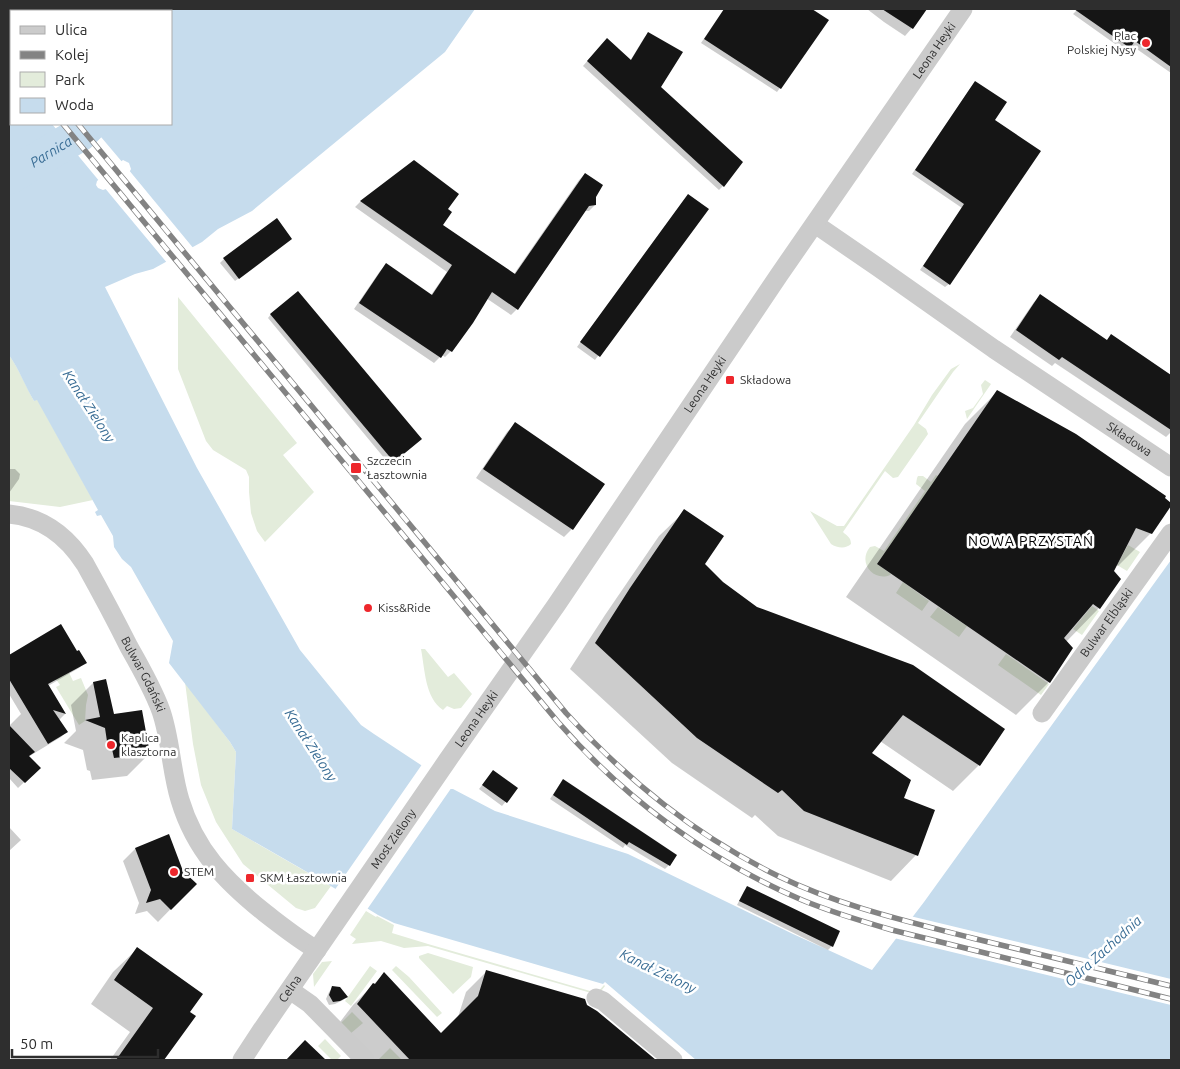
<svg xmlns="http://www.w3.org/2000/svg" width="1180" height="1069" font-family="Ubuntu,sans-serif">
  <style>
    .green { fill: #e3ecdb }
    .water { fill: #c6dced; fill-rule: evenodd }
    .pier { fill: #fff }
    .shadow { fill: #0003 }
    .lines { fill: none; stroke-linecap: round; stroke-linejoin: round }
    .river { stroke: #c6dced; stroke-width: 35 }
    .building { fill: #151515 }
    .minor { stroke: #cbcbcb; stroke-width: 19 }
    .rail-casing { stroke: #838383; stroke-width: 5.5 }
    .rail { stroke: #fff; stroke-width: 4; stroke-dasharray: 11; stroke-linecap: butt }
    .poi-dot { fill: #ee272c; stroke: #fff; stroke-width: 2 }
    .labels { text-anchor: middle; stroke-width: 5; stroke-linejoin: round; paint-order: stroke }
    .poi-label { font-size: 12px; fill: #2e2e2e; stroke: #fff; text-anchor: start }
    .street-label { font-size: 12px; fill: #2e2e2e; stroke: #fff }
    .water-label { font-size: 14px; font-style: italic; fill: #386c94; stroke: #fff }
    .neighbourhood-label { font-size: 14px; letter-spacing: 1px; fill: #000; stroke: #fff }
  </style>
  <rect width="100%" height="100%" fill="#fff"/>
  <path class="green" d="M178 297 297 443 283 455 314 492 265 542 257 531 251 513 249 492V477L246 470 213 450 206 441 178 369Z
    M9 355C19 369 25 385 34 401L37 399 93 500 60 507 9 501Z
    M960 364 953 372 918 423 926 429 928 434 898 477 893 478 885 471 843 532C847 536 851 537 851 544 846 549 837 548 831 544L810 511 837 526H844L914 425 932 395 951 369Z
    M985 380 991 384 967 419 965 411 973 408 983 394 981 385Z
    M936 475 938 476 877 564 891 574 890 575C874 582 857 563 870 547L875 546 884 551 925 491 916 484 917 478 918 476H923L931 482Z
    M1128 545 1140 552 1127 571 1117 565Z
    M903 582 929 601 922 611 896 593Z
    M1092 606 1099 611 1082 635 1073 629Z
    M938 607 967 626 959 637 930 617Z
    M421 649H425L448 677 454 673 472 694 461 708 454 709 447 706 443 710C425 698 425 670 421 649Z
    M1006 654 1049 684 1041 695 998 665Z
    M62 658 73 681 81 678 88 695 86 705 85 721 79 725 56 687 60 685 51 672Z
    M185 682 230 742 236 752 232 829 331 886 315 908 305 911 296 908 243 864 216 822 201 785 193 744Z
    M366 911 376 917 377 916 394 925 392 933 428 944 597 993 604 985 605 986 598 995 428 946 404 948 381 941 352 944 356 939 350 935Z
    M428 953 473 967 471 977 453 994 419 958V956Z
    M332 961 314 987 313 974 322 962Z
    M370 966 377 971 351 1006 345 1001Z
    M396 966 409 977 442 1013 437 1017 392 970Z
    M352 1012 363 1023 350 1034 340 1024Z
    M325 1039 341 1056 337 1060H332L318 1046Z
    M390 1048 402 1060H378Z"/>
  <path class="water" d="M9 9H475L445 52 252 211 218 229 202 242 153 269 135 274 105 287 197 468 300 650 361 725 374 734 421 765 450 789H453L495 811 628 854 793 934 872 970 924 902 1171 560V1060H696L605 982 603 984 394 923 378 915 321 880 232 829 236 752 230 742 169 663 173 641 131 567 122 559 114 547 113 536 101 515 97 516 95 512 98 510 37 400 34 401C25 386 19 369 9 355ZM11 11H171V124H89L95 137 76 150 64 132 74 124H11ZM123 160 129 163 131 169 130 171 106 189 103 190 98 188 96 185 97 181Z"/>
  <path class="pier" d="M9 25 11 28V75L9 72Z
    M52 124H76L66 134 78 148 93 136V132L86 124H90L123 163 100 182Z
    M128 169 194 249V250L168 264 104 187Z
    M423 763 452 787 366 911 334 891Z
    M910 916 1171 979V1005L894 938Z"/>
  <path class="shadow" d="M724 9H810L827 20 780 88 777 92 701 43Z
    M867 9H926L912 28 905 36 884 22Z
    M1078 9H1171V73L1131 45 1125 51 1073 14Z
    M648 34 659 87 723 186 719 190 583 66 602 44 630 61 644 38Z
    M972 86 993 120 949 284 945 287 920 270 962 208 912 174Z
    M414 162 447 209 441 225 514 274 579 180 585 174 594 196 595 205 589 211H584L517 309 511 315 486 298 472 322 451 351 445 357 442 355 434 363 354 309 380 271 386 265 431 295 447 272 355 207 360 202Z
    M685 199 707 209 595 360 577 347Z
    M287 242 235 281 220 263 224 259Z
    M1041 296 1106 341 1111 336 1171 377V432L1166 437 1055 363 1052 366 1010 337 1034 302Z
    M271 314 416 443 390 465 268 318Z
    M997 392 1151 533 1118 566 1116 565 1099 608 1066 642 1049 682 1016 715 846 597 965 424Z
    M515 424 603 484 572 529 564 537 476 478 507 432Z
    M10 469H15L20 474 19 479 9 493V470Z
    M685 511 704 564 722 583 757 609 1003 729 979 765 953 791 880 741 870 753 902 799 916 855 891 881 778 836 755 815 752 818 672 763 570 669 605 615 659 536Z
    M60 626 76 653 85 663 79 668 48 686 65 714 59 720 66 732 61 737 28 757 39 768 18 788 9 778V726L21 714 9 694V656Z
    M105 681 113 715 149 754 127 776 92 780 90 771 87 770 83 750 64 743 76 731 71 705 93 683Z
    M490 775 517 788 502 806 479 789Z
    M560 784 669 865 665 869 625 845 623 848 550 799Z
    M9 827 21 840 9 851Z
    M135 849 182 872 195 884 158 922 147 911 135 914 139 903 123 861Z
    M748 887 832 946 828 950 737 905 744 891Z
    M137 949 188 1013 194 1016 163 1060H110L130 1032 91 1004 113 972Z
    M486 972 586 1006 596 1012 654 1060H370L337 1026 353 1005 384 974 441 1034 458 1017 466 992Z
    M333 988 346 996 343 1000 335 1004 329 1005 326 999 329 992Z"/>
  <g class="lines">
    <path class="river" id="s1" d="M9 177 80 134 90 124"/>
  </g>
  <path class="building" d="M724 9H812L829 20 781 89 704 39Z
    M882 9H927L913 29Z
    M1074 9H1171V67L1135 41 1130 48Z
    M648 32 683 52 661 87 743 162 724 187 587 61 607 38 631 60Z
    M975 81 1007 102 995 120 1041 151 950 285 923 266 964 204 915 170Z
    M414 160 459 194 448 209 452 212 443 225 515 274 585 173 603 185 596 197V205L589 206 518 310 492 292 473 323 452 352 447 349 441 358 359 303 386 263 432 295 452 265 360 201Z
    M688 194 709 209 600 357 580 342Z
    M277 218 292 239 239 279 223 258Z
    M298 291 422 439 394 462 270 314Z
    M1040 294 1107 340 1111 334 1171 375V430L1062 357 1059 360 1016 330Z
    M997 390 1076 434 1166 496 1165 498 1171 503V506L1152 534 1136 528 1114 571 1121 579 1100 609 1093 604 1064 638 1073 648 1050 683 877 564Z
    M515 422 605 484 573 530 483 469Z
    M684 509 724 536 705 564 723 582 757 607 913 665 1005 729 980 766 903 715 872 753 911 780 904 798 935 810 918 856 804 811 782 790 778 793 697 738 595 643 630 588Z
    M61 624 77 651 79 650 87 663 48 684 66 714 53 710 68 732 48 744 9 679V655Z
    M106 679 114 714 142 710 150 754 114 758 112 749 108 748 105 728 85 720 100 717 93 682Z
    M9 725 35 752 29 756 41 768 25 783 9 768Z
    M493 770 518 788 507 803 482 785Z
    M563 779 677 855 670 866 629 842 627 845 553 795Z
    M169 834 183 871 197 884 171 910 160 899 146 903 151 890 135 848Z
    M747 886 840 931 833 947 739 901Z
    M137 947 203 994 190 1012 196 1016 164 1060H116L153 1008 114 980Z
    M486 970 585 999 587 1005 597 1011 656 1060H410L357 1004 373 983 375 984 384 972 441 1033 478 996Z
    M332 986 340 987 348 997 340 1001 333 1002 329 995Z
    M305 1040 326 1060H286Z"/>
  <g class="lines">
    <g class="minor">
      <path id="s2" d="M815 224 879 268 994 349 1171 467"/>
      <path id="s3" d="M9 514C42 517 67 536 85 564 100 591 115 619 129 647 141 668 153 689 161 711 171 740 171 771 180 800 195 850 225 881 265 913 282 926 298 939 317 950"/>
      <path id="s4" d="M1042 713 1171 533"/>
      <path d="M290 990 310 1004 365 1060"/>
      <path d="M596 998 603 1001 673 1060"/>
      <path id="s5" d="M242 1060 261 1031 447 761 557 604 779 275 963 9"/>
    </g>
    <g class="rail-casing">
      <path id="rail" d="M9 39 11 43
        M9 58 11 61
        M63 124 558 722C624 798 708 860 802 900 831 912 861 921 892 930L1171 999
        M78 124 566 713C628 781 695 835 778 876 840 906 906 921 972 938 1039 954 1105 970 1171 986"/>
    </g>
    <use href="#rail" class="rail"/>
  </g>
  <g class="poi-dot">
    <circle cx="1146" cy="43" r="5"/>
    <rect x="725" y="375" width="10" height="10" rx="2.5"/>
    <rect x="350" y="462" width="12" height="12" rx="2.5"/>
    <circle cx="368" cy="608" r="5"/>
    <circle cx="111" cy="745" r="5"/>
    <circle cx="174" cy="872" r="5"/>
    <rect x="245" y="873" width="10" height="10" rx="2.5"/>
  </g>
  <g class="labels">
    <g class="poi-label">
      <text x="1136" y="40" text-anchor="end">Plac<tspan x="1136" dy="14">Polskiej Nysy</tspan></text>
      <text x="740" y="384">Składowa</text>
      <text x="367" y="465">Szczecin<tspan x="367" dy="14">Łasztownia</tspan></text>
      <text x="378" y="612">Kiss&amp;Ride</text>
      <text x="121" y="742">Kaplica<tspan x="121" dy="14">klasztorna</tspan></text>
      <text x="184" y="876">STEM</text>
      <text x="260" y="882">SKM Łasztownia</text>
    </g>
    <g class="street-label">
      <text dy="4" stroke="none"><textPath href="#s5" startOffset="1224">Leona Heyki</textPath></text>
      <text dy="4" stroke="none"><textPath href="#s5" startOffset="819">Leona Heyki</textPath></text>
      <text dy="4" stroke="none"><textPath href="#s2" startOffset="381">Składowa</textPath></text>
      <text dy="4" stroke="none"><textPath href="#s4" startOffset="111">Bulwar Elbląski</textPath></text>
      <text dy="4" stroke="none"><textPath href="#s3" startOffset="219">Bulwar Gdański</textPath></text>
      <text dy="4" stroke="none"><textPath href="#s5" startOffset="414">Leona Heyki</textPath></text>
      <text dy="4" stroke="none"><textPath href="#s5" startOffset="268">Most Zielony</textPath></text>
      <text dy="4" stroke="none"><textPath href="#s5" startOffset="86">Celna</textPath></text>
    </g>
    <g class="water-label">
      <text dy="5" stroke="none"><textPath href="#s1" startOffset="49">Parnica</textPath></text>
      <text transform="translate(89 406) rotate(57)" y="5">Kanał Zielony</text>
      <text transform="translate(311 745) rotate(57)" y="5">Kanał Zielony</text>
      <text transform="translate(1103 951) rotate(-42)" y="5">Odra Zachodnia</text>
      <text transform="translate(658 971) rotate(26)" y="5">Kanał Zielony</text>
    </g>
    <g class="neighbourhood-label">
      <text x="1031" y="546">NOWA PRZYSTAŃ</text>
    </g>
  </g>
  <rect width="1180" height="1069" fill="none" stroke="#2e2e2e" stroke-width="20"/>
  <rect x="10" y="10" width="162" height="115" fill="#ffffff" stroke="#ababab"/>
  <rect x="20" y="26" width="25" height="8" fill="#cbcbcb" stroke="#ababab"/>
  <text x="55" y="35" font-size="15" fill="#2e2e2e">Ulica</text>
  <rect x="20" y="51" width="25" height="8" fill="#838383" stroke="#ababab"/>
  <text x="55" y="60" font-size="15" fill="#2e2e2e">Kolej</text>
  <rect x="20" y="72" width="25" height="15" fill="#e3ecdb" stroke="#ababab"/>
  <text x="55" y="85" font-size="15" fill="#2e2e2e">Park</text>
  <rect x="20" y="98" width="25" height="15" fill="#c6dced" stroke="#ababab"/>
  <text x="55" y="110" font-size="15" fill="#2e2e2e">Woda</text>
  <path d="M12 1049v8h146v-8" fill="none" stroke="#2e2e2e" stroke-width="2.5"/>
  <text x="20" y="1049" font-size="15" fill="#2e2e2e" stroke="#ffffff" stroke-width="4" paint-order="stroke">50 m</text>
</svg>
